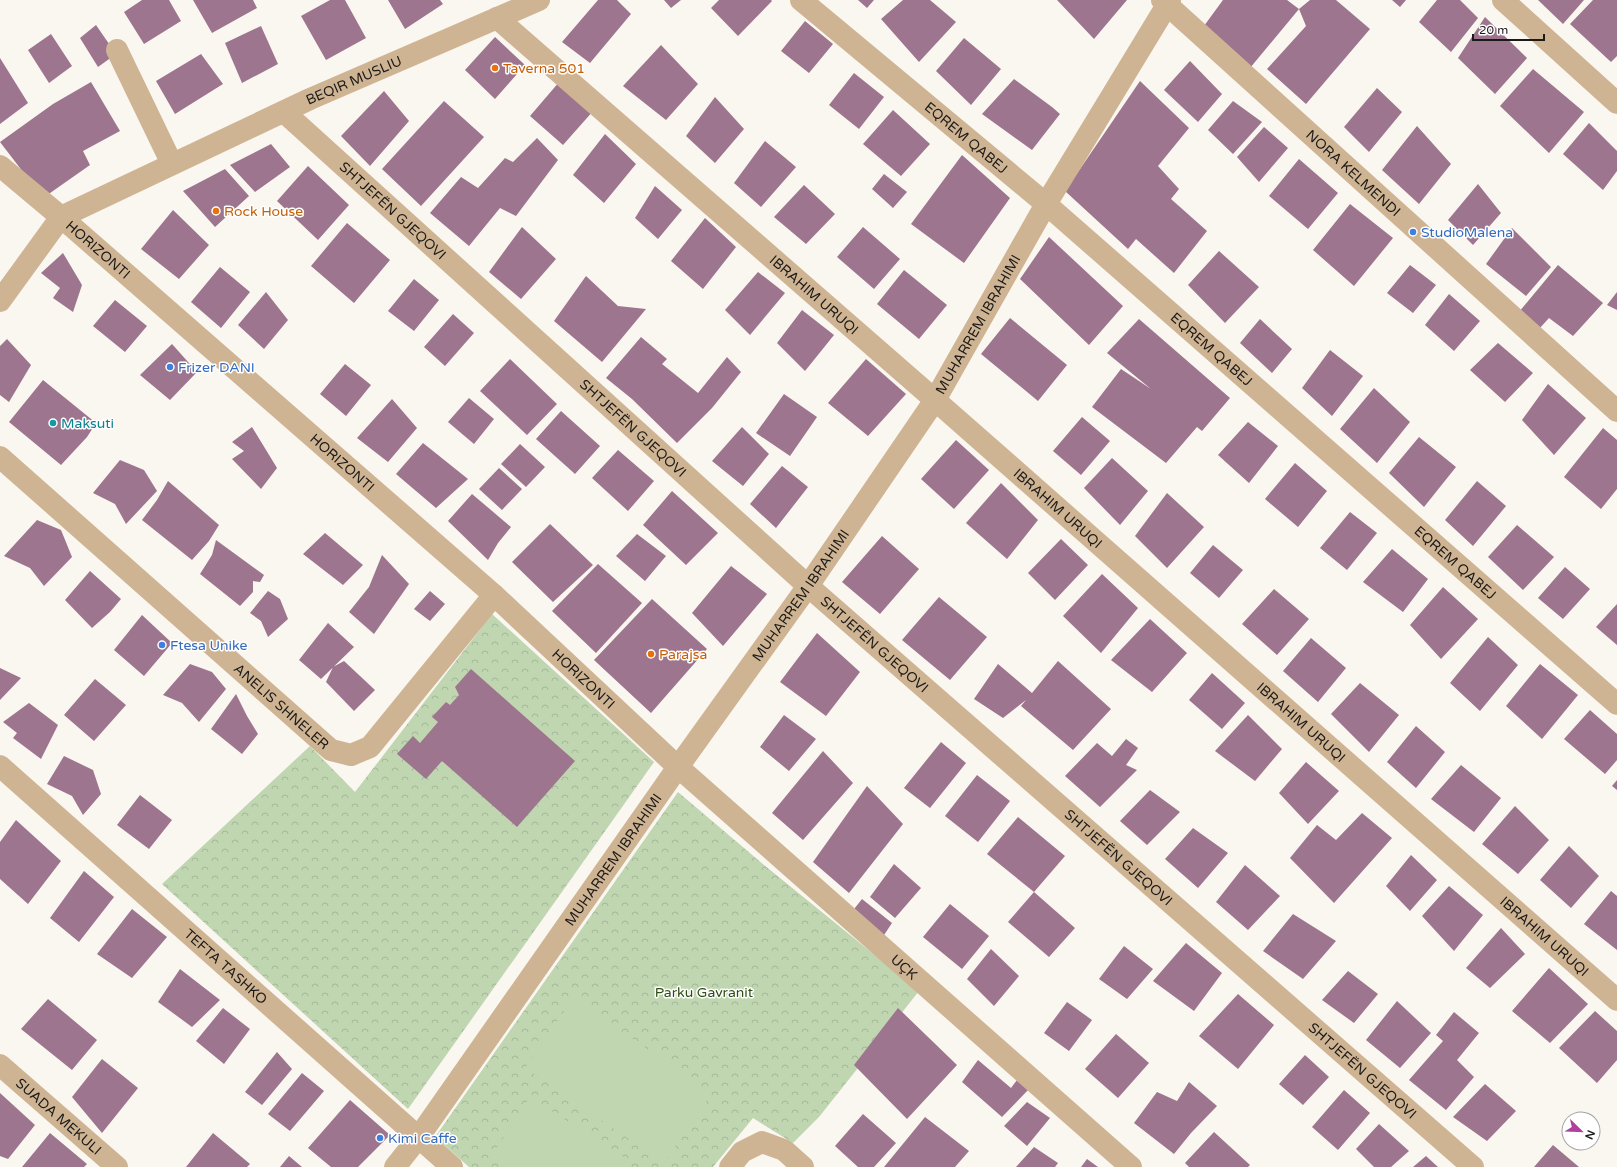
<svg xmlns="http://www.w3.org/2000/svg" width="1617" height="1167" font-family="'Varela Round',sans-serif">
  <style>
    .forest { fill: url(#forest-crowns) }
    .pitch { fill: #bfd6b1 }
    .building { fill: #9e758e }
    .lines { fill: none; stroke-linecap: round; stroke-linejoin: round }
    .minor { stroke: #cfb493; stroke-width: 22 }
    .food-dot { fill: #e8710a; stroke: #fff; stroke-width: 1.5 }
    .shop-dot { fill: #3f7fe0; stroke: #fff; stroke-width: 1.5 }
    .culture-dot { fill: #0f9aa8; stroke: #fff; stroke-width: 1.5 }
    .labels { text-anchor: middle; stroke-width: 3; stroke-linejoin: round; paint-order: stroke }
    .food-label { font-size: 14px; fill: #c56008; stroke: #fff; text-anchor: start }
    .street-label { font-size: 14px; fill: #1c1a18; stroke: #fff }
    .shop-label { font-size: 14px; fill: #366cbe; stroke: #fff; text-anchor: start }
    .culture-label { font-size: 14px; fill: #0d838f; stroke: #fff; text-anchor: start }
    .park-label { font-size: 14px; fill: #2f4e16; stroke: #fff }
  </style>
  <defs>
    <pattern id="forest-crowns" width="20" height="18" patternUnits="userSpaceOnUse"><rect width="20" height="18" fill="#bfd6b1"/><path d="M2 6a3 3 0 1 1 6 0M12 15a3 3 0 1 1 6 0" fill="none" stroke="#a4b798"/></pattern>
  </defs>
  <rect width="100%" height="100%" fill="#faf6f0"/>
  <path class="forest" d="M492 614 654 762 408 1109 162 884 310 746 355 792Z
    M678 792 764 865 919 991 819 1117 793 1143 753 1118 713 1167H469L435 1137Z"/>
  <path class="pitch" d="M573 998 712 1093 664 1163 525 1068Z
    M530 1097 631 1162 627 1167H504L490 1158Z"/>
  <path class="building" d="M142 0H169L181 21 144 44 124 12Z
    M193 0H253L257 8 212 33Z
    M330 0H345L366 38 326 60 301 16Z
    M388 0H440L443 4 405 29Z
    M598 0H617L631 14 590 63 562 42Z
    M664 0H681L671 8Z
    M719 0H771L772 1 738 36 711 8Z
    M858 0H874L867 8Z
    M903 0H930L956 22 919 62 881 19Z
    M1057 0H1127L1094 39Z
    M1223 0H1287L1299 9 1250 68 1201 30Z
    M1310 0H1336L1370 29 1306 104 1267 69 1306 26 1299 9Z
    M1392 0H1406L1400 7Z
    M1437 0H1460L1478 18 1451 52 1419 22Z
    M1538 0H1584L1563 24Z
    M1593 0H1617V56L1611 62 1570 24Z
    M1485 17 1527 58 1495 94 1458 58Z
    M805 21 833 44 809 73 781 51Z
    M96 25 116 54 98 67 80 38Z
    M261 26 278 64 242 83 225 43Z
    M51 34 72 66 49 83 28 50Z
    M495 37 525 65 495 99 465 70Z
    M964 38 1001 69 971 105 936 71Z
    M661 45 698 84 666 120 623 86Z
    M201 54 223 84 175 114 156 81Z
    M0 58 28 103 0 124Z
    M1190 61 1222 94 1198 122 1164 90Z
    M1533 69 1584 112 1549 153 1500 106Z
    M854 73 884 97 859 129 829 105Z
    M1014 79 1052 107 1060 114 1032 150 982 114Z
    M560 81 594 110 563 145 530 116Z
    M1140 81 1189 128 1158 166 1179 189 1171 199 1207 231 1174 273 1136 239 1128 249 1065 191Z
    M91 82 120 131 83 151 90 165 43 198 0 142 53 104Z
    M1377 88 1402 112 1369 152 1344 127Z
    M384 91 409 121 370 166 341 136Z
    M715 97 744 129 715 163 686 136Z
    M444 101 484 137 421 206 382 169Z
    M1233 101 1262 122 1233 154 1208 130Z
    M893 110 930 144 901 176 863 144Z
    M1589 123 1617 151V171L1603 190 1563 154Z
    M1417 126 1451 164 1419 204 1382 170Z
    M1264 127 1288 148 1259 182 1237 157Z
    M605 134 636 164 604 203 573 175Z
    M537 138 558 160 516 216 500 208 469 246 430 213 461 177 478 188 505 158 513 162Z
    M765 141 796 167 761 207 734 183Z
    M271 144 290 167 255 192 230 165Z
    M962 155 1010 198 964 263 911 224Z
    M1299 159 1338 193 1308 229 1269 196Z
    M308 166 349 205 318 240 277 201Z
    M225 169 249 196 215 227 183 191Z
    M884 174 907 192 893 208 872 189Z
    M1478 184 1501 213 1473 245 1448 220Z
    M804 185 835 214 806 244 774 217Z
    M655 186 682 210 658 239 635 218Z
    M1350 204 1393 238 1354 286 1313 250Z
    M173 210 209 245 179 279 141 249Z
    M705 218 736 247 703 289 671 261Z
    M347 223 390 260 354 303 311 266Z
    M522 227 556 259 521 299 489 272Z
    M863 227 900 259 874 289 837 257Z
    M1512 228 1551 267 1526 296 1486 264Z
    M1049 237 1123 306 1089 345 1020 279Z
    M1219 251 1259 287 1225 323 1188 285Z
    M63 253 82 285 73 312 53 298 60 288 41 273Z
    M1410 265 1436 285 1413 313 1387 293Z
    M1558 265 1603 303 1573 336 1549 318 1539 329 1519 312Z
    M220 267 250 292 221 328 191 302Z
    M904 270 947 305 919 339 877 304Z
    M758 272 785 293 750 335 725 310Z
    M586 276 618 306 646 309 602 362 554 321Z
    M414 279 439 300 414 331 388 311Z
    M266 292 288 320 264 349 238 325Z
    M1617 292V310L1607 305Z
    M1449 294 1480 321 1454 351 1425 325Z
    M115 300 147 326 125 352 93 326Z
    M802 310 834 335 805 371 777 343Z
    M453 314 474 333 445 366 424 347Z
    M1010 318 1067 365 1038 401 981 354Z
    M1139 319 1230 398 1202 431 1197 427 1166 463 1092 407 1121 369 1151 389 1107 353Z
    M1260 319 1292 349 1272 373 1240 343Z
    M641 337 667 359 662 364 698 393 727 357 741 372 712 408 677 443 632 399 606 378Z
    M7 339 31 365 9 402 0 395V346Z
    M1498 343 1533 373 1505 402 1470 370Z
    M172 344 197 372 170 400 140 375Z
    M1330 350 1363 376 1332 416 1302 388Z
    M510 359 557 404 527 435 480 391Z
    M866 359 906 394 868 436 828 403Z
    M345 364 371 385 346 416 320 394Z
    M43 380 96 423 87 437 61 465 9 422Z
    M1548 384 1586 418 1554 455 1522 420Z
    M1374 388 1410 422 1377 463 1340 429Z
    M784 394 817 417 790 456 756 433Z
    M469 398 494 419 474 444 448 422Z
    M392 399 417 428 388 462 357 438Z
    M561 411 600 446 575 474 536 439Z
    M1082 417 1110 441 1081 475 1053 451Z
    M1248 422 1278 446 1249 483 1218 455Z
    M252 427 277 468 261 489 232 459 244 451 232 442Z
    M742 427 769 454 743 486 712 461Z
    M1603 428 1617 440V489L1601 509 1564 477Z
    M1419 437 1456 467 1424 507 1389 473Z
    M956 440 989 470 954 509 921 479Z
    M423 443 468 479 436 508 396 474Z
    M520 444 545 467 526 487 501 464Z
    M618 450 654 481 628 511 592 478Z
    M1112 458 1148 491 1120 525 1084 488Z
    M120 460 144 470 157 491 126 524 115 504 93 493Z
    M1295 463 1327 491 1298 527 1265 499Z
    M782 466 808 487 776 528 750 504Z
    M499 468 522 489 502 510 479 489Z
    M168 481 219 525 209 541 192 560 142 520 157 500Z
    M1477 481 1506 506 1473 546 1445 520Z
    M1001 483 1038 520 1007 559 966 523Z
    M672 491 718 533 686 565 643 525Z
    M1167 493 1204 527 1167 568 1135 536Z
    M472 494 511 527 498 543 488 560 448 521Z
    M1350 512 1377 533 1347 570 1320 548Z
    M37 520 61 530 72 557 44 586 30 568 4 556Z
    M550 524 593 565 553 602 512 562Z
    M1517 525 1554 557 1523 590 1488 557Z
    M325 533 363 565 343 585 303 554Z
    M637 534 666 556 645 581 616 556Z
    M882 536 919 569 880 614 842 582Z
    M1061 539 1088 565 1055 600 1028 573Z
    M216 540 264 575 260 582 253 581V592L240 606 200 574 212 555Z
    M1213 545 1243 570 1219 598 1190 573Z
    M1392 549 1428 579 1403 612 1363 582Z
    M382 555 409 584 374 634 349 612 369 587Z
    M598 564 642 603 596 653 552 611Z
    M731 566 767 594 723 646 692 613Z
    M1565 567 1590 589 1563 619 1538 598Z
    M90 571 121 599 110 612 92 628 65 600Z
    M1102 574 1138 608 1101 653 1063 616Z
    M1443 587 1478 619 1441 659 1410 625Z
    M1274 589 1309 619 1277 655 1242 624Z
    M268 591 280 599 288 619 268 637 261 621 250 613Z
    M430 591 445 604 430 621 414 609Z
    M939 597 987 637 950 680 902 640Z
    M652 599 707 649 651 713 594 660Z
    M1617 604V645L1596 627Z
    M142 615 172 643 144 676 114 650Z
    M1150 619 1187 653 1152 692 1111 660Z
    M328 623 354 647 321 679 299 660Z
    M817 633 860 672 826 716 780 682Z
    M1488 637 1518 665 1480 711 1450 683Z
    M1311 638 1346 668 1318 702 1283 671Z
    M344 661 375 690 354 711 326 682 333 667Z
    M1058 661 1111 709 1073 750 1021 706 1026 700 1003 718 974 699 998 664 1032 693Z
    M190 664 212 672 226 689 199 722 182 703 163 695Z
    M1540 664 1578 695 1542 739 1506 706Z
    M0 668 21 678 0 700Z
    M471 669 575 761 517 827 442 761 426 779 397 754 413 736 420 743 438 722 432 717 446 702 450 705 459 695 455 687Z
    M1212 673 1245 703 1222 729 1189 700Z
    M95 679 126 705 94 741 64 715Z
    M1360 683 1399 715 1369 752 1331 714Z
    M236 694 247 716 258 734 242 754 211 729Z
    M29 703 58 725 41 759 13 738 17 733 3 722Z
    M1590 710 1617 734V760L1605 774 1564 739Z
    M784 715 816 739 789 771 760 747Z
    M1248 715 1282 749 1255 781 1215 751Z
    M1416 726 1445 752 1416 788 1387 762Z
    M1126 739 1138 748 1126 765 1137 770 1100 807 1065 776 1097 743 1112 756Z
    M941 742 966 763 930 808 904 788Z
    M823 751 853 783 803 840 772 813Z
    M64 756 93 770 101 794 83 815 72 796 47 784Z
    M1306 762 1339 791 1308 824 1279 793Z
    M1461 765 1501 798 1474 832 1431 799Z
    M977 775 1010 801 978 842 945 816Z
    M1617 780V790L1612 786Z
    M867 786 903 824 849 893 813 862Z
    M1150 790 1180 812 1147 845 1120 821Z
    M140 795 172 820 149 849 117 825Z
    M1515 806 1549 840 1518 874 1482 844Z
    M1362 813 1392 838 1334 903 1290 858 1317 825 1336 840Z
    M1018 817 1065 856 1034 892 987 854Z
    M16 820 61 861 28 904 0 879V842Z
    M1193 828 1228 853 1198 888 1165 859Z
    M1569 846 1599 876 1571 908 1540 880Z
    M1411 855 1437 880 1410 911 1386 886Z
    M894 864 921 888 895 918 870 897Z
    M1245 865 1280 896 1248 930 1216 902Z
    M84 871 114 897 79 942 50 918Z
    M1449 886 1483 915 1454 951 1422 916Z
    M1611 891 1617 896V950L1584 924Z
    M1034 892 1075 928 1049 957 1008 922Z
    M862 899 892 923 882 938 851 913Z
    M950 904 989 936 962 969 923 937Z
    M132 909 167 937 132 978 97 954Z
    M1293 914 1336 941 1303 979 1263 951Z
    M1501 928 1525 954 1490 988 1466 968Z
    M1186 943 1222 973 1194 1011 1153 981Z
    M1124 946 1153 969 1127 999 1099 979Z
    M991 949 1019 976 994 1006 967 979Z
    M1549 968 1588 1004 1550 1043 1512 1011Z
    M180 969 220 1000 192 1027 158 1002Z
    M1348 971 1378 994 1354 1023 1322 1000Z
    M1238 994 1274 1025 1238 1069 1199 1036Z
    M48 999 97 1040 72 1070 21 1029Z
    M1397 1001 1431 1033 1400 1068 1366 1040Z
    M1067 1002 1092 1020 1069 1051 1044 1033Z
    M223 1008 250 1029 224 1064 196 1041Z
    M898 1008 957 1065 907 1119 854 1065Z
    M1595 1011 1617 1031V1060L1597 1083 1559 1048Z
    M1454 1012 1479 1033 1457 1060 1474 1077 1446 1110 1409 1080 1443 1041 1436 1035Z
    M1116 1034 1149 1063 1118 1098 1085 1069Z
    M277 1052 292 1069 262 1105 245 1092Z
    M1305 1055 1329 1077 1303 1105 1279 1084Z
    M102 1059 138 1088 102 1133 72 1097Z
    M978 1060 1011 1088 1017 1080 1029 1089 1002 1117 962 1082Z
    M302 1073 324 1091 290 1131 268 1114Z
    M1189 1082 1217 1106 1191 1133 1174 1154 1134 1123 1157 1092 1177 1101Z
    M1485 1084 1516 1111 1487 1141 1453 1117Z
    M1344 1090 1370 1113 1338 1150 1312 1127Z
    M0 1093 35 1125 8 1159 0 1156Z
    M350 1100 390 1135 358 1167H331L308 1148Z
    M1027 1102 1050 1118 1027 1146 1004 1126Z
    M863 1114 896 1143 874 1167H858L835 1146Z
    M925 1117 969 1151 955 1167H884Z
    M1379 1124 1409 1151 1391 1167H1374L1356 1149Z
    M1214 1132 1250 1165 1248 1167H1189L1185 1163Z
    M50 1133 87 1164 84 1167H22Z
    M213 1133 250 1164 247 1167H186Z
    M1553 1145 1579 1167H1534Z
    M1034 1147 1058 1163 1055 1167H1016Z
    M289 1156 302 1167H280Z
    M1426 1156 1438 1167H1413Z
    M1087 1159 1098 1167H1081Z"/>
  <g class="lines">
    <g class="minor">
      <path id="s1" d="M801 0 1046 204 1617 704"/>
      <path id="s2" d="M1162 0 1617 411"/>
      <path d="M1503 0 1617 103"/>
      <path id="s3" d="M497 18 935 400 1617 1000"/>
      <path d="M117 50 172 164"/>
      <path id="s4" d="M284 112 808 586 1473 1167"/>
      <path id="s5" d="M0 166 61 217 494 595 678 767 1131 1167"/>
      <path id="s6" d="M0 301 61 217 310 99 539 0"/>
      <path id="s7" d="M0 457 331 750 351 755 370 747 494 595"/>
      <path id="s8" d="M0 766 452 1167"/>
      <path id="s9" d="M0 1065 117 1167"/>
      <path id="s10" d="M395 1167 418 1138 678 767 808 586 935 400 1046 204 1170 0"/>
      <path d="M730 1167 742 1152 762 1142 784 1150 803 1167"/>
    </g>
  </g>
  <g class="food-dot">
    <circle cx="495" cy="68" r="4"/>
    <circle cx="216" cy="211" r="4"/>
    <circle cx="651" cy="654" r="4"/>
  </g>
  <g class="shop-dot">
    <circle cx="1413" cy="232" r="4"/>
    <circle cx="170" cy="367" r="4"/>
    <circle cx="162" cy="645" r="4"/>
    <circle cx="380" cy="1138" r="4"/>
  </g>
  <circle class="culture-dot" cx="53" cy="423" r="4"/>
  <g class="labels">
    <g class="food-label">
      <text x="503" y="73">Taverna 501</text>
      <text x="224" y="216">Rock House</text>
      <text x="659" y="659">Parajsa</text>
    </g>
    <g class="street-label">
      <text dy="5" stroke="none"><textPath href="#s6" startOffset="427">BEQIR MUSLIU</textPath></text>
      <text dy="5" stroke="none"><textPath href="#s1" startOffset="215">EQREM QABEJ</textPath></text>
      <text dy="5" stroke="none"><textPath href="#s2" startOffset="258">NORA KELMENDI</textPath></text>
      <text dy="5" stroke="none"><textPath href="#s4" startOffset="147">SHTJEFËN GJEQOVI</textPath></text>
      <text dy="5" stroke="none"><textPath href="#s5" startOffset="129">HORIZONTI</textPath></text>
      <text dy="5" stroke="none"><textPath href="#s3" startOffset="421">IBRAHIM URUQI</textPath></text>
      <text dy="5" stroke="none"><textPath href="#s10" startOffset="1025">MUHARREM IBRAHIMI</textPath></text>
      <text dy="5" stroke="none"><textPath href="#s1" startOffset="539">EQREM QABEJ</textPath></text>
      <text dy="5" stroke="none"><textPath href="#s4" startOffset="471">SHTJEFËN GJEQOVI</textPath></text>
      <text dy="5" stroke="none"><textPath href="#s5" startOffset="453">HORIZONTI</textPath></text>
      <text dy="5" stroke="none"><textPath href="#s3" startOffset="745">IBRAHIM URUQI</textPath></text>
      <text dy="5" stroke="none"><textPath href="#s1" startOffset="863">EQREM QABEJ</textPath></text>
      <text dy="5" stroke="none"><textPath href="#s10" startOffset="701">MUHARREM IBRAHIMI</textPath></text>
      <text dy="5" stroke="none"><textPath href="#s4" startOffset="795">SHTJEFËN GJEQOVI</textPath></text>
      <text dy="5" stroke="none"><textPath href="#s5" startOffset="777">HORIZONTI</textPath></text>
      <text dy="5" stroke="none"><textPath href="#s7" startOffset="376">ANELIS SHNELER</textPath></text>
      <text dy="5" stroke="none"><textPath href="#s3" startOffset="1069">IBRAHIM URUQI</textPath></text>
      <text dy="5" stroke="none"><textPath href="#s4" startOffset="1119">SHTJEFËN GJEQOVI</textPath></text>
      <text dy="5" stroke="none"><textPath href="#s10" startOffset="377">MUHARREM IBRAHIMI</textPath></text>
      <text dy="5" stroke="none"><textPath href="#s3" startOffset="1393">IBRAHIM URUQI</textPath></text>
      <text dy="5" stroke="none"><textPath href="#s8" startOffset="302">TEFTA TASHKO</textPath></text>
      <text dy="5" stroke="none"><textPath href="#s5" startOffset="1208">UÇK</textPath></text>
      <text dy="5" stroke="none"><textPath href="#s4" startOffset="1443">SHTJEFËN GJEQOVI</textPath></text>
      <text dy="5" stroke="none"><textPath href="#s9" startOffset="78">SUADA MEKULI</textPath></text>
    </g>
    <g class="shop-label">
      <text x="1421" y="237">StudioMalena</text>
      <text x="178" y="372">Frizer DANI</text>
      <text x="170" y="650">Ftesa Unike</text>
      <text x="388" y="1143">Kimi Caffe</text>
    </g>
    <g class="culture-label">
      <text x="61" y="428">Maksuti</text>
    </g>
    <g class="park-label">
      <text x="704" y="997">Parku Gavranit</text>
    </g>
  </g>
  <g transform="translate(1581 1131) rotate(113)"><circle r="19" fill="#ffffff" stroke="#a4a3a3"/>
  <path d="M0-3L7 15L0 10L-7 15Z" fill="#b1409c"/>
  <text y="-6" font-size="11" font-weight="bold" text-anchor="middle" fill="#1c1a18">N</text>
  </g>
  <path d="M1473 34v6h71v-6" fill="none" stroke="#1c1a18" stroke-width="2"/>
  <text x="1479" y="34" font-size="12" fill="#1c1a18" stroke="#ffffff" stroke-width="3" paint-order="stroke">20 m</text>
</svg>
